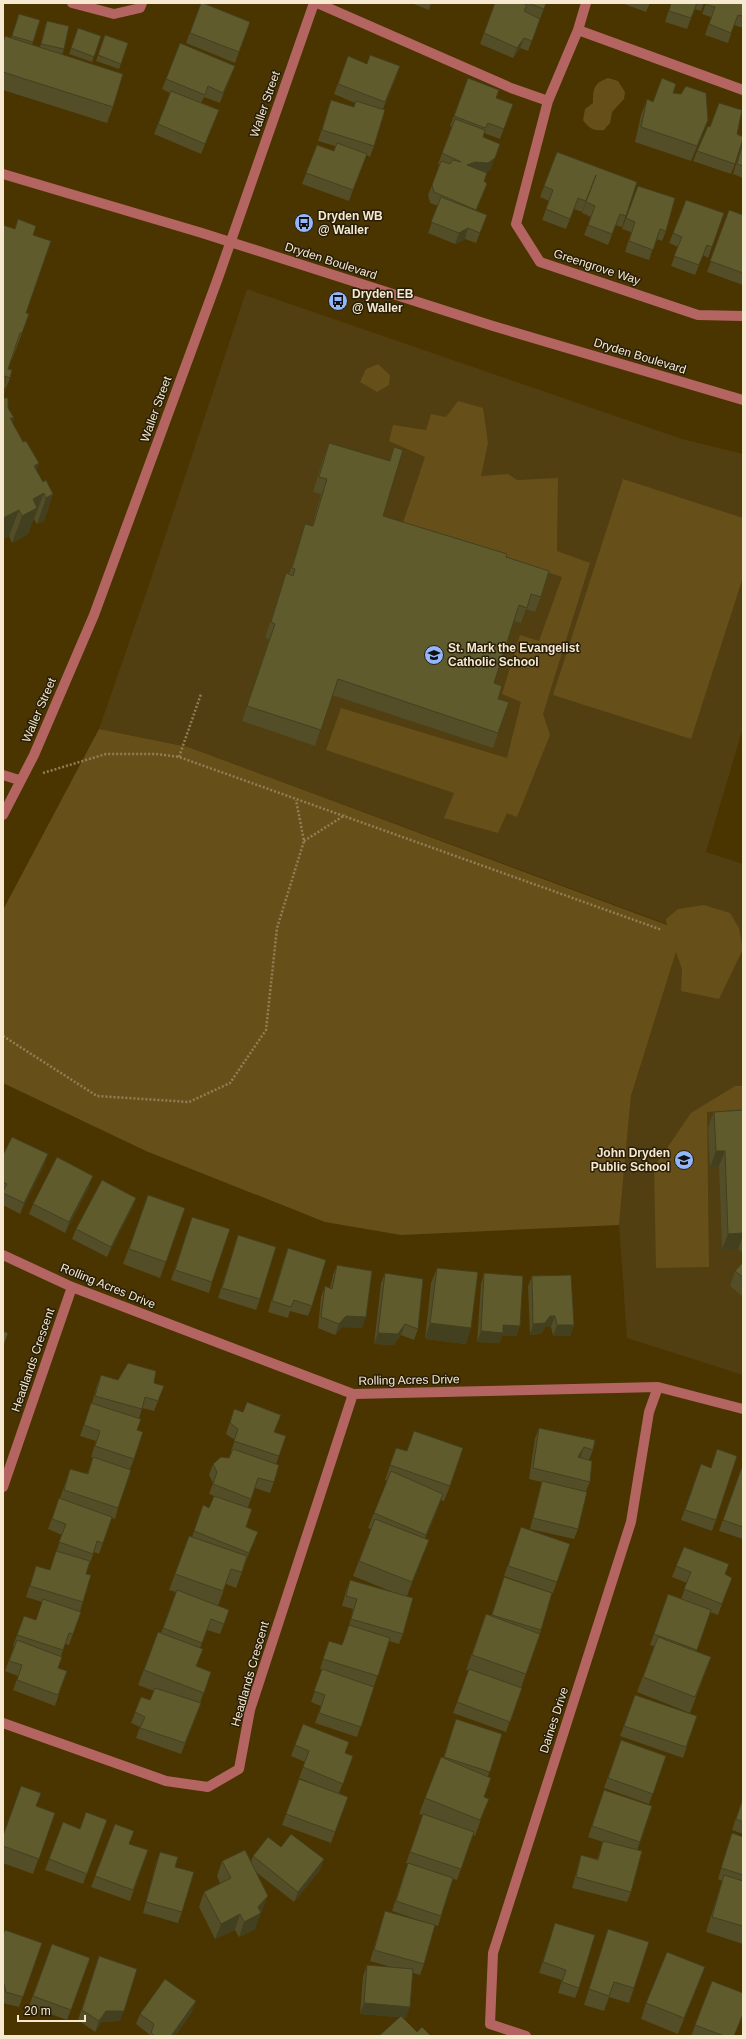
<svg xmlns="http://www.w3.org/2000/svg" width="746" height="2039" font-family="Arial,sans-serif">
  <style>
    .built { fill: #513e11 }
    .green { fill: #674f1a }
    .lines { fill: none; stroke-linecap: round; stroke-linejoin: round }
    .path { stroke: #917f56; stroke-width: 2.5; stroke-dasharray: 2 2; stroke-linecap: butt }
    .minor { stroke: #b46562; stroke-width: 10 }
    .wall { fill: #534e27 }
    .shaded-wall { fill: #434020 }
    .building { fill: #605b2d; stroke: #434020 }
    .labels { text-anchor: middle; stroke-width: 3; stroke-linejoin: round; paint-order: stroke }
    .street-label { font-size: 12px; fill: #f7e9d0; stroke: #271e09 }
    .poi-label { font-size: 12px; font-weight: bold; fill: #f7e9d0; stroke: #271e09; text-anchor: start }
  </style>
  <rect width="100%" height="100%" fill="#4a3400"/>
  <path class="built" d="M247 289 682 439 743 454V728L706 852 743 864V1375L627 1338 619 1225 631 1096 683 930 188 747 99 729 150 582Z"/>
  <path class="green" d="M608 78 618 81 625 92 624 99 612 112 610 123 604 130C594 131 589 129 583 120L585 109 593 103C593 88 594 83 608 78Z
    M378 364 390 375 389 385 377 392 360 382 366 369Z
    M458 401 483 408 488 443 481 476 508 474 517 480 558 478 557 551 590 563 543 714 550 735 517 817 507 813 498 833 444 818 454 793 326 750 341 708 507 758 521 702 502 694 520 635 539 641 562 577 403 523 425 457 389 441 393 425 426 430 431 414 446 417Z
    M623 479 743 518V577L691 739 553 695Z
    M99 729 188 747 667 925 666 919 678 909 704 905 730 913 739 928 743 949 719 999 681 991 682 969 676 952 631 1096 619 1225 401 1235 325 1222 146 1151 3 1083V910Z
    M735 1086H743V1110L707 1112 709 1267 656 1268 654 1167 691 1113Z"/>
  <g class="lines">
    <path class="path" d="M179 757 201 694
      M43 773 106 754H156L179 757 662 930
      M304 841 345 815
      M3 1036 97 1096 189 1102 230 1083 266 1030 277 928 304 841 296 800"/>
    <path class="minor" d="M72 3 114 14 140 8 142 3
      M317 3 511 88 548 101
      M586 3 578 30 548 101 516 224 540 262 698 315 743 316
      M578 30 743 90
      M3 174 202 233 493 326 743 400
      M3 775 19 780
      M3 815 34 755 94 615 218 278 314 3
      M3 1255 72 1287 353 1394 658 1387 743 1409
      M3 1487 72 1287
      M3 1723 166 1781 208 1787 239 1769 250 1710 353 1394
      M526 2036 490 2024 493 1953 631 1522 649 1412 658 1387"/>
  </g>
  <path class="wall" d="M201 3 250 22 235 63 186 43Z
    M411 3H431L429 10Z
    M495 3H546L528 51 520 48 513 58 480 44Z
    M624 3H650L646 12 624 4Z
    M671 3H704L701 11 695 9 687 29 665 22Z
    M706 3H743V28L734 25 728 43 705 35 711 17 702 14Z
    M17 19 40 20 32 45 40 47 45 26 47 21 64 49 62 55 113 107 107 123 3 90V42L11 38Z
    M78 28 101 36 92 62 69 54Z
    M105 35 128 43 119 69 96 61Z
    M348 56 396 77 383 109 374 146 370 157 366 155 349 201 302 184 317 145 334 151 335 146 318 141 331 100 354 107 355 103 334 94Z
    M231 76 220 103 204 97 201 103 219 110 201 154 154 134 170 93 162 89 166 79Z
    M468 78 496 98 513 104 500 139 484 133 483 137 491 169 486 172 484 181 487 184 476 211 487 215 476 243 465 239 455 244 428 233 438 206 430 203 428 195 440 165 438 164 452 127 450 126Z
    M673 93 702 136 691 161 635 142 641 115 647 99 653 102Z
    M737 134 735 164 731 174 693 161 697 151Z
    M743 141V178L733 174Z
    M557 152 637 182 622 227 616 225 608 245 584 235 591 217 582 213 592 186 582 212 574 209 566 229 542 220 549 201 540 197Z
    M638 186 666 231 662 241 656 239 649 260 625 252 631 232 622 229Z
    M729 210 743 215V285L707 272Z
    M724 213 708 258 703 255 695 275 671 266 678 247 669 243 673 233Z
    M3 225 33 235 26 313 22 333 12 360 11 359 8 369 10 378 3 397Z
    M3 398 8 408 12 422 23 442 39 463 36 470 43 482 53 494 44 521 37 524 34 519 33 520 28 534 12 543 9 536 3 539Z
    M329 443 389 461 394 447 383 516 506 557 541 597 535 612 526 609 521 623 514 621 494 683 498 699V733L493 748 332 695 315 746 242 721 269 639 265 638 281 589 286 573 289 574 300 540 305 524 312 526 321 494 313 492 323 459Z
    M743 1110V1253L738 1249H722L719 1166 710 1167 708 1127 714 1112Z
    M48 1154 44 1165 20 1214 3 1205V1155Z
    M89 1187 65 1233 29 1214 33 1204Z
    M148 1195 185 1208 160 1278 123 1264Z
    M136 1198 132 1208 107 1257 72 1239 76 1229Z
    M192 1217 212 1282 209 1293 171 1280Z
    M238 1235 260 1299 256 1310 218 1298Z
    M288 1248 312 1306 308 1316 290 1311 288 1318 268 1312 284 1259Z
    M743 1262V1297L730 1286 735 1271Z
    M337 1265 362 1328 342 1327 335 1335 318 1328 321 1297 325 1286 330 1288 333 1275Z
    M437 1268 466 1344 425 1339 431 1283Z
    M385 1273 418 1329 414 1340 401 1335 394 1345 374 1344 381 1283Z
    M484 1273 520 1326 516 1336H502L499 1343 477 1342 481 1284Z
    M532 1276 574 1325 570 1336H553L551 1327 546 1326 541 1334 530 1335 528 1286Z
    M101 1375 118 1380 154 1383 164 1386 154 1411 142 1408 139 1419 134 1459 130 1469 118 1508 115 1519 112 1518 99 1554 94 1552 86 1574 83 1602 80 1611 73 1634 69 1645 65 1644 61 1656 58 1668 67 1671 55 1706 13 1690 18 1676 5 1671 14 1646H13L24 1616 36 1620 42 1602 26 1597 36 1566 50 1570 62 1535 48 1529 59 1498H60L70 1469 87 1474 93 1458 91 1457 96 1441 80 1436 91 1403H92L97 1385Z
    M234 1409 274 1432 286 1436 276 1464 274 1482 270 1493 255 1488 248 1507 246 1527 258 1532 245 1564 236 1588 226 1584 218 1606 229 1610 220 1634 207 1630 200 1648 197 1666 211 1672 200 1703 197 1714 181 1754 136 1738 140 1727 131 1723 141 1697 150 1700 154 1691 138 1685 158 1632 161 1633 176 1592 169 1590 189 1536 192 1537 203 1505 209 1508 214 1496 209 1494 213 1483 209 1475 213 1464 229 1458 232 1452 231 1451 235 1440 226 1434Z
    M539 1428 593 1450 589 1460 590 1482 586 1491 578 1529 574 1539 530 1529 539 1492 542 1482 529 1479 535 1438Z
    M414 1431 450 1486 444 1501 441 1500 425 1539 429 1540 407 1596 403 1634 399 1644 389 1641 357 1737 315 1723 321 1706 311 1702 322 1670 320 1669 329 1641 342 1645 349 1626 353 1609 342 1606 346 1591 350 1580 395 1593 353 1576 371 1529 368 1528 374 1513 387 1481 385 1480 396 1448 407 1451Z
    M701 1464 716 1520 712 1531 681 1520Z
    M743 1464V1539L719 1531Z
    M521 1527 570 1544 553 1593 504 1576Z
    M684 1547 725 1574 728 1588 718 1615 710 1612 696 1652 711 1657 690 1713 637 1692 654 1646 650 1645 668 1594 681 1599 687 1583 672 1577Z
    M504 1577 541 1630 540 1633V1634L521 1688H522L506 1732 453 1713 469 1671 466 1670 486 1614 491 1616Z
    M635 1695 697 1716 683 1758 620 1736Z
    M456 1719 502 1734 488 1776 484 1797 483 1814 475 1836 473 1835 457 1880 453 1879 438 1926 435 1925 424 1964 420 1975 413 1973 406 2018H403L417 2032 431 2036H379L400 2017 360 2014 363 1976 367 1965 395 1968 370 1961 385 1911 430 1924 392 1911 404 1874 408 1863H406L423 1815 419 1814 425 1798 443 1758Z
    M621 1740 666 1756 649 1804 604 1788Z
    M295 1745 345 1753 349 1767 339 1793 348 1797 331 1843 282 1825 299 1779 317 1785 299 1778 305 1762 291 1756Z
    M604 1790 640 1842 637 1850 631 1892 627 1902 572 1888 581 1855 597 1859 603 1842 588 1837Z
    M743 1797V1834L732 1830Z
    M37 1807 55 1813 33 1874 3 1863V1836Z
    M107 1820 83 1884 45 1870 63 1822 80 1829Z
    M115 1824 129 1844 148 1850 130 1901 91 1887Z
    M732 1833 743 1837V1944L706 1932 722 1881 718 1879Z
    M281 1847 324 1859 320 1870 294 1902 256 1872 262 1911 260 1913 255 1929 239 1937 235 1930 215 1939 199 1907 204 1892 220 1883 217 1876 222 1861 251 1862 253 1856Z
    M160 1852 182 1912 178 1923 143 1913 156 1863Z
    M555 1923 579 1988 575 1998 558 1993 562 1980 539 1973Z
    M608 1929 634 1988 629 2003 609 1997 604 2011 584 2005 603 1944Z
    M3 1935 42 1943 19 2007 3 2003Z
    M52 1944 90 1958 67 2020 29 2006Z
    M99 1956 120 2021 102 2022 95 2032 78 2020Z
    M712 1981 735 2036H691Z
    M699 1983 678 2034 641 2019 646 2003Z
    M192 2012 175 2036H150V2035L136 2024 140 2014Z"/>
  <path class="shaded-wall" d="M697 3 695 9 687 29 691 18Z
    M524 38 520 48 513 58 517 48Z
    M235 66 231 76 220 103 223 93Z
    M708 120 702 136 691 161 697 146Z
    M495 158 491 169 484 174 467 165 475 162Z
    M468 228 465 239 455 244 459 233Z
    M3 388H6L3 397Z
    M10 418H14L4 444Z
    M39 463 29 490 34 466Z
    M44 493 34 519 33 520 28 534 12 543 22 516 33 499Z
    M53 494 44 521 37 524 46 498Z
    M19 510 9 536 3 539V518Z
    M716 1151H725L719 1166 710 1167Z
    M48 1154 44 1165 20 1214 24 1203Z
    M93 1176 89 1187 65 1233 69 1222Z
    M136 1198 132 1208 107 1257 111 1247Z
    M743 1233V1235L738 1249H722L728 1234Z
    M346 1316 366 1317 362 1328 342 1327 335 1335 339 1324Z
    M550 1316H555L551 1327 546 1326 541 1334 530 1335 533 1324Z
    M430 1323 471 1328 466 1344 425 1339Z
    M405 1324 401 1335 394 1345 374 1344 378 1333Z
    M503 1325 520 1326 516 1336H502L499 1343 477 1342 481 1331Z
    M557 1325H574L570 1336H553Z
    M584 1447 580 1458 578 1457Z
    M443 1494 438 1509 421 1550 426 1535Z
    M258 1532 254 1542 245 1564 249 1553Z
    M429 1540 423 1556 407 1597 412 1582Z
    M324 1859 320 1870 294 1902 298 1892Z
    M268 1896 262 1911 259 1914 261 1913 255 1929 239 1937 244 1922Z
    M240 1914 235 1930 215 1939 221 1924Z
    M705 1967 699 1983 678 2034 684 2018Z
    M196 2001 192 2012 175 2036H171Z
    M364 2003 410 2007 406 2018 360 2014Z
    M106 2011H124L120 2021 102 2022 95 2032 99 2021Z"/>
  <path class="building" d="M201 3H203L250 22 239 52 190 33Z
    M495 3H522L527 5 524 11 540 19 532 41 524 38 517 48 484 33Z
    M528 3H546L544 9Z
    M671 3H697L691 18 669 11Z
    M706 3H743V16L738 15 731 33 709 24 715 7 705 4Z
    M19 14 40 20 33 42 12 36Z
    M47 21 69 26 64 49 41 44Z
    M78 28 101 36 94 57 71 48Z
    M105 35 128 43 121 64 98 55Z
    M5 36 123 74 113 107 3 72V42Z
    M180 43 235 66 223 93 208 86 205 95 166 79Z
    M370 55 400 66 385 102 338 84 348 56 367 64Z
    M468 78 499 90 496 98 513 104 504 129 488 123 485 128 454 116Z
    M662 78 676 84 673 93 681 94 686 86 706 93 708 120 697 146 641 127 647 99 653 102Z
    M171 91 219 110 205 144 158 124Z
    M331 100 354 107 356 101 385 110 374 146 322 130Z
    M719 103 742 110 737 134 743 137V139L735 164 697 151 708 126 710 127Z
    M455 119 485 130 483 137 500 144 495 158 488 163 475 162 467 165 487 173 484 181 487 184 476 210 434 192 432 185 441 161 450 164 453 160 461 162 442 153Z
    M337 143 367 154 353 190 306 173 317 145 334 151Z
    M743 143V166L737 164Z
    M557 152 637 182 626 216 620 214 612 234 588 225 595 206 586 202 596 175 586 201 578 198 570 219 546 209 553 190 544 186Z
    M638 186 675 198 666 231 660 229 653 250 629 241 635 222 626 218Z
    M441 197 487 215 480 233 468 228 459 233 431 222Z
    M686 200 724 213 712 247 707 245 699 265 674 256 682 237 673 233Z
    M729 210 743 215V273L710 261Z
    M18 219 36 226 33 235 51 241 26 313 29 314 22 333H20L8 369 12 370 10 378 5 376 6 388H3V225L15 229Z
    M3 398H8V408L14 418H10L23 442 26 441 39 463 34 466 43 482 46 480 53 494 46 498 44 493 33 499 37 508 22 516 19 510 3 518Z
    M329 443 390 461 394 447 403 450 383 516 507 554 506 557 549 571 541 597 531 594 527 608 519 605 494 683 502 686 498 699 509 702 498 733 338 679 321 730 247 706 275 624 271 622 286 573 293 576 295 569 292 568 305 524 313 526 327 479 319 477Z
    M743 1110V1233L728 1234 725 1151H716L714 1112Z
    M12 1137 48 1154 24 1203 3 1193V1191L7 1184 3 1182V1155Z
    M57 1157 93 1176 69 1222 33 1204Z
    M102 1180 136 1198 111 1247 76 1229Z
    M148 1195 185 1208 166 1262 129 1249Z
    M192 1217 230 1229 212 1282 175 1270Z
    M238 1235 276 1247 260 1299 222 1288Z
    M288 1248 326 1260 312 1306 294 1300 291 1307 272 1301Z
    M743 1262V1277L735 1271Z
    M337 1265 372 1271 366 1317 346 1316 339 1324 321 1317 325 1286 332 1289Z
    M437 1268 478 1272 471 1328 430 1323Z
    M385 1273 423 1279 418 1329 405 1324 398 1334 378 1333Z
    M484 1273 523 1276 520 1326 503 1325V1333L481 1331Z
    M571 1275 574 1325H557L555 1316H550L545 1323 533 1324 532 1276Z
    M3 1331 8 1333 3 1347Z
    M128 1363 156 1371 154 1383 164 1386 158 1401 145 1397 142 1409 95 1396 101 1375 118 1380Z
    M247 1402 281 1415 274 1432 286 1436 279 1456 234 1441 238 1429 230 1423 234 1409 243 1412Z
    M91 1403 141 1419 137 1430 143 1432 134 1459 95 1446 100 1431 84 1425Z
    M539 1428 595 1440 593 1450 584 1447 578 1457 592 1461 590 1482 533 1468Z
    M414 1431 463 1448 450 1486 390 1465 396 1448 407 1451Z
    M233 1449 279 1465 274 1482 258 1478 251 1499 213 1484 217 1472 213 1464 221 1457 229 1458Z
    M717 1449 737 1456 716 1520 685 1510 701 1464 711 1468Z
    M93 1457 131 1470 118 1508 64 1490 70 1469 88 1474Z
    M743 1464V1527L723 1520Z
    M391 1471 443 1494 426 1535 374 1513Z
    M542 1481 587 1492 578 1529 533 1518Z
    M214 1496 252 1509 246 1527 258 1532 249 1553 194 1531 203 1505 209 1508Z
    M59 1498 112 1517 103 1543 97 1541 93 1554 59 1542 66 1524 52 1519Z
    M375 1519 429 1540 412 1582 359 1561Z
    M521 1527 570 1544 557 1582 508 1566Z
    M189 1536 247 1556 242 1572 231 1569 223 1591 175 1574Z
    M684 1547 729 1564 725 1574 732 1578 722 1604 684 1589 691 1572 676 1566Z
    M56 1551 90 1561 86 1574 91 1575 83 1602 30 1586 36 1566 50 1570Z
    M504 1577 552 1593 541 1630 492 1615Z
    M350 1580 413 1598 403 1634 351 1619 357 1599 346 1596Z
    M177 1590 229 1610 224 1624 211 1619 202 1643 163 1628Z
    M668 1594 711 1610 697 1650 654 1634Z
    M43 1599 81 1612 73 1634 69 1633 63 1650 17 1635 24 1616 36 1620Z
    M486 1614 540 1634 526 1674 472 1655Z
    M349 1625 390 1638 378 1676 323 1659 329 1641 342 1645Z
    M158 1632 203 1649 196 1666 211 1672 204 1693 144 1670Z
    M658 1637 711 1657 695 1697 643 1677Z
    M17 1640 62 1657 58 1668 67 1671 58 1695 17 1680 22 1665 9 1661Z
    M322 1669 374 1687 361 1727 319 1713 325 1695 314 1691Z
    M469 1669 522 1688 510 1722 457 1702Z
    M155 1688 201 1703 185 1743 140 1728 145 1717 135 1712 141 1697 150 1700Z
    M635 1695 697 1716 686 1747 624 1726Z
    M456 1719 502 1734 490 1772 444 1757Z
    M303 1724 349 1742 345 1753 353 1756 343 1784 303 1767 309 1751 295 1745Z
    M621 1740 666 1756 653 1794 608 1778Z
    M441 1757 491 1778 484 1797 489 1799 480 1820 425 1798Z
    M299 1779 348 1797 335 1832 286 1814Z
    M21 1786 41 1793 36 1806 55 1813 39 1859 3 1846V1836Z
    M604 1790 652 1806 640 1842 592 1826Z
    M743 1799V1822L736 1819Z
    M86 1812 107 1820 87 1874 49 1859 63 1822 80 1829Z
    M423 1814 474 1832 461 1869 410 1852Z
    M115 1824 134 1831 129 1844 148 1850 133 1890 95 1876Z
    M732 1833 743 1837V1875L721 1868Z
    M291 1834 324 1859 298 1892 253 1856 268 1837 281 1847Z
    M603 1841 642 1851 631 1892 576 1877 581 1855 598 1860Z
    M245 1850 268 1896 258 1907 261 1913 244 1922 240 1914 221 1924 204 1892 231 1878 222 1861Z
    M160 1852 178 1857 175 1867 194 1872 182 1912 146 1902Z
    M408 1863 453 1878 441 1916 396 1901Z
    M724 1875 743 1881V1926L712 1917Z
    M385 1911 435 1925 424 1964 374 1950Z
    M555 1923 595 1935 579 1988 562 1982 566 1970 543 1962Z
    M608 1929 649 1942 634 1988 614 1982 609 1996 589 1989Z
    M5 1930 42 1943 23 1997 6 1992 4 1984 3 1983V1935Z
    M52 1944 90 1958 71 2010 33 1996Z
    M667 1952 705 1967 684 2018 646 2003Z
    M99 1956 137 1969 124 2011H106L99 2021 82 2010Z
    M367 1965 413 1969 410 2007 364 2003Z
    M165 1979 196 2001 171 2036H155L151 2033 154 2024 140 2014Z
    M712 1981 743 1993V2014L734 2036H724L695 2025Z
    M401 2016 417 2032 422 2027 431 2036H379Z"/>
  <defs>
    <g id="bus-disc" transform="scale(1)"><circle r="9.5" fill="#93b7fd" stroke="#271e09"/><path d="M-5-6H5V4H4V6H2V4H-2V6H-4V4H-5ZM-3.5-4V0h7V-4ZM-3.5 1.2v1.5H-2V1.2ZM2 1.2v1.5H3.5V1.2Z" fill="#111"/></g>
    <g id="school-disc" transform="scale(1)"><circle r="9.5" fill="#93b7fd" stroke="#271e09"/><path d="M0-5L7-2L0 1L-7-2ZM-4 1L0 2.5L4 1V4Q0 6-4 4Z" fill="#111"/></g>
  </defs>
  <g fill-rule="evenodd">
    <use href="#bus-disc" x="304" y="223"/>
    <use href="#bus-disc" x="338" y="301"/>
    <use href="#school-disc" x="434" y="655"/>
    <use href="#school-disc" x="684" y="1160"/>
  </g>
  <g class="labels">
    <g class="street-label">
      <text transform="translate(265 104) rotate(-71)" y="4">Waller Street</text>
      <text transform="translate(331 261) rotate(18)" y="4">Dryden Boulevard</text>
      <text transform="translate(597 267) rotate(18)" y="4">Greengrove Way</text>
      <text transform="translate(640 356) rotate(17)" y="4">Dryden Boulevard</text>
      <text transform="translate(156 409) rotate(-70)" y="4">Waller Street</text>
      <text transform="translate(39 710) rotate(-67)" y="4">Waller Street</text>
      <text transform="translate(108 1286) rotate(22)" y="4">Rolling Acres Drive</text>
      <text transform="translate(33 1360) rotate(-71)" y="4">Headlands Crescent</text>
      <text transform="translate(409 1380) rotate(-1)" y="4">Rolling Acres Drive</text>
      <text transform="translate(250 1674) rotate(-74)" y="4">Headlands Crescent</text>
      <text transform="translate(554 1720) rotate(-72)" y="4">Daines Drive</text>
    </g>
    <g class="poi-label">
      <text x="318" y="220">Dryden WB<tspan x="318" dy="14">@ Waller</tspan></text>
      <text x="352" y="298">Dryden EB<tspan x="352" dy="14">@ Waller</tspan></text>
      <text x="448" y="652">St. Mark the Evangelist<tspan x="448" dy="14">Catholic School</tspan></text>
      <text x="670" y="1157" text-anchor="end">John Dryden<tspan x="670" dy="14">Public School</tspan></text>
    </g>
  </g>
  <rect width="746" height="2039" fill="none" stroke="#f7e9d0" stroke-width="8"/>
  <path d="M18 2015v6h67v-6" fill="none" stroke="#f7e9d0" stroke-width="2"/>
  <text x="24" y="2015" font-size="12" fill="#f7e9d0" stroke="#271e09" stroke-width="3" paint-order="stroke">20 m</text>
</svg>
